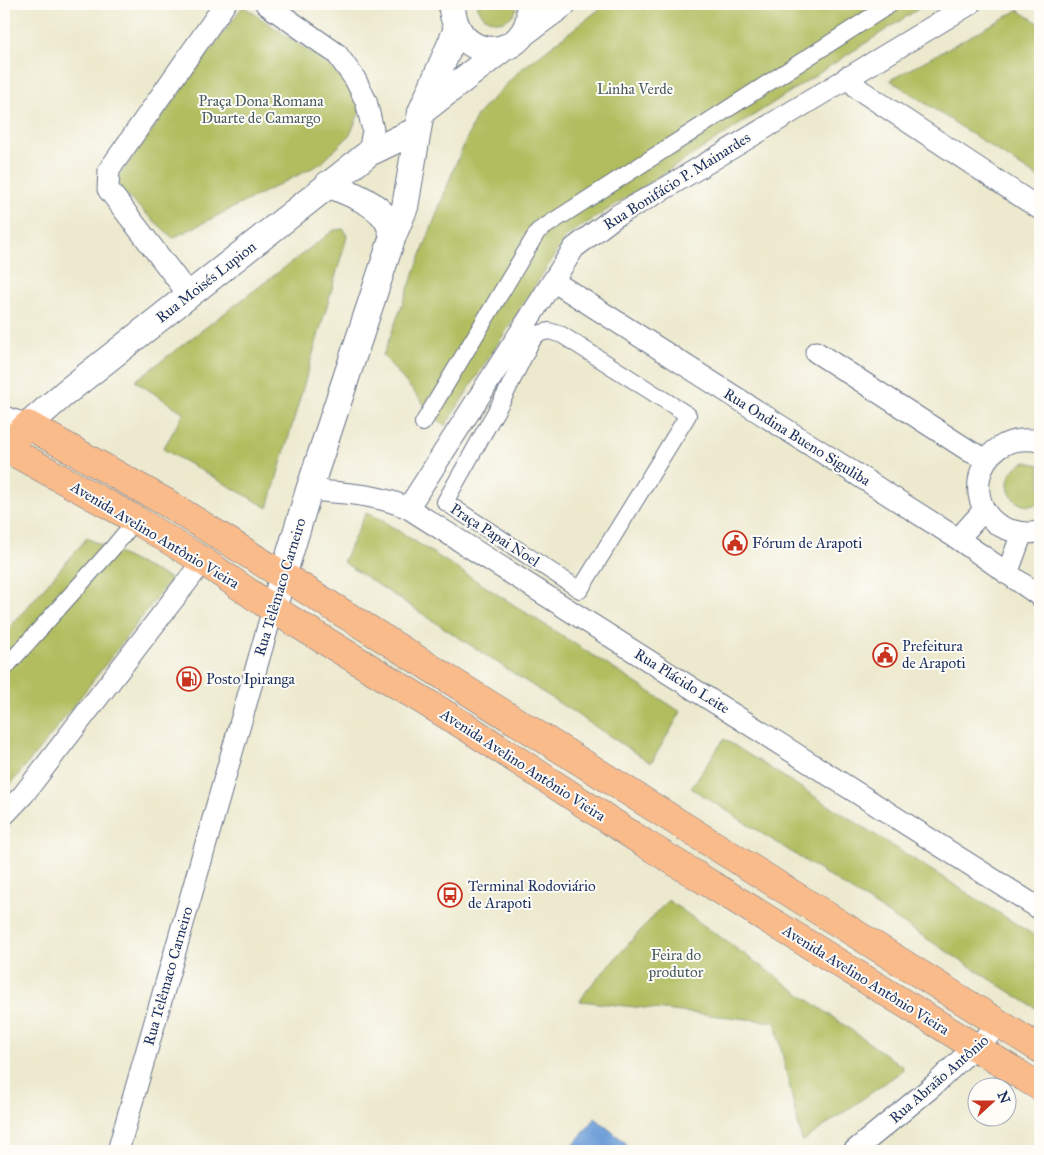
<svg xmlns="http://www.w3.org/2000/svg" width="1044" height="1155" font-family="'IM FELL Great Primer',serif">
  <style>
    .green { fill: #b1bd5f; stroke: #66765e }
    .water { fill: #6e9fd8; stroke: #44679b }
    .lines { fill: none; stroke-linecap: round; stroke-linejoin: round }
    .pedestrian-casing { stroke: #647085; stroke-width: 18 }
    .minor-casing { stroke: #647085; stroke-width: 23 }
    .tertiary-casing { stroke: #647085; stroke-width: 28 }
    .primary-casing { stroke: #647085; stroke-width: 29 }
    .pedestrian { stroke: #fff; stroke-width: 16 }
    .minor { stroke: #fff; stroke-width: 21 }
    .tertiary { stroke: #fff; stroke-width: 26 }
    .primary { stroke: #fabb8b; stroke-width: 28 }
    .labels { text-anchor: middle; stroke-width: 4; stroke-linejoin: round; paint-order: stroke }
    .park-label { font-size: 15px; fill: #485a5e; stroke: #fdfcf7 }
    .street-label { font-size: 15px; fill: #1b2f5e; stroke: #fdfcf7 }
    .poi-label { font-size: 15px; fill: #1b2f5e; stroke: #fdfcf7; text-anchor: start }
  </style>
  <rect width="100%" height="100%" fill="#fdfcf7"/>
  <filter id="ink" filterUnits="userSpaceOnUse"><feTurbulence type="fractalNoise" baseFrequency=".02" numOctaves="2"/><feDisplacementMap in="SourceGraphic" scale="10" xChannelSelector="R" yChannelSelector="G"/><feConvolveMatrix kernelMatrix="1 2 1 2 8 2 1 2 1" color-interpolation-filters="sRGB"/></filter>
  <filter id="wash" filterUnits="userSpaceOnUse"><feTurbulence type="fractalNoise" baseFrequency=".0096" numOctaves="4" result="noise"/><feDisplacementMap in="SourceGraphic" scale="20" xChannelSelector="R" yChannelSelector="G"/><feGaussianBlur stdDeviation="1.12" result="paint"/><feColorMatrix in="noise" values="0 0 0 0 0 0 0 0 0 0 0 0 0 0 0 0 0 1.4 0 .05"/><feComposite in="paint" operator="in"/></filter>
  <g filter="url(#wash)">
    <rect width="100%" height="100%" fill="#ede9ce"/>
    <path class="green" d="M477 4H518C516 14 510 19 500 22 488 21 480 16 477 4Z
      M606 4H926L567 236 445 426 432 414 383 355 454 168 477 115 519 71Z
      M243 6 332 67 350 90 360 111 350 135 322 163 173 238 118 188 119 176Z
      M1018 10 1040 24V179L890 80Z
      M344 229 347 237 268 508 163 449 184 413 135 381 334 230Z
      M1026 462 1040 465V503C1010 517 993 473 1026 462Z
      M366 513 380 519 681 712 651 763 343 562Z
      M87 538 171 579 52 734 4 792V634Z
      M724 739 1040 939V1011L691 788Z
      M668 900 903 1067 902 1071 802 1142 775 1022 580 1001 587 990Z"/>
    <path class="water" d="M595 1118 627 1144 621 1151H569Z"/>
  </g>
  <g filter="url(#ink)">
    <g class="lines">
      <g class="pedestrian-casing">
        <path id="pedestrian" d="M549 331 562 335 688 415 580 590 445 502 504 397 530 344 537 334Z
          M423 423 538 231 891 4
          M4 669 111 550 136 520"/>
      </g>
      <g class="minor-casing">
        <path id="minor" d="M266 4 337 54 355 79 366 101 373 130 369 153
          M847 77 860 90 1040 209
          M553 281 958 539 1040 596
          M189 295 108 189 109 170 225 4
          M816 352 971 452 987 459
          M4 417 28 425
          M1040 441C970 428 958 519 1014 531 1022 533 1032 534 1040 531
          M309 490C343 493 377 494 408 508L1040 909
          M408 508 574 248 616 216 664 189 970 4
          M958 539 984 510
          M1007 574 1022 533
          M4 815 23 795 203 561
          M118 1151 273 609
          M854 1151 933 1086 974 1047 1001 1025"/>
      </g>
      <g class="tertiary-casing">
        <path id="tertiary" d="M453 4C451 11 453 15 455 22 468 61 520 58 529 19 530 15 529 9 529 4
          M522 34 563 4
          M424 110 505 47
          M328 184C346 192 373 201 385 217 389 222 391 230 393 236
          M28 425 65 393 369 153 417 130
          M273 609 309 490 393 236 405 207 421 112 457 29"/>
      </g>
      <g class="primary-casing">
        <path id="primary" d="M4 447 136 520 203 561 273 609 468 728 644 843 1040 1087
          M4 448 28 425 167 503 1040 1049"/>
      </g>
      <use href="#pedestrian" class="pedestrian"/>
      <use href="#minor" class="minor"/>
      <use href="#tertiary" class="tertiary"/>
      <use href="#primary" class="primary"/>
    </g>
  </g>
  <defs>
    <g id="civic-ring" transform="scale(1.25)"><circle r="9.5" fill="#fdfcf7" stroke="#c8321e" stroke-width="1.5"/><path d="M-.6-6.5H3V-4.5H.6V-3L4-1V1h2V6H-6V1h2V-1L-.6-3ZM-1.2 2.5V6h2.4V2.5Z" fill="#c8321e"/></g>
    <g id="fuel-ring" transform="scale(1.25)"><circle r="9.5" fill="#fdfcf7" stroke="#c8321e" stroke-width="1.5"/><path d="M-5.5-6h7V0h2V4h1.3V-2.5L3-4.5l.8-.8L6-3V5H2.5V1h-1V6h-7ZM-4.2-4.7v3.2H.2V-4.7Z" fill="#c8321e"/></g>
    <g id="bus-ring" transform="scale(1.25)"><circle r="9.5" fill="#fdfcf7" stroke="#c8321e" stroke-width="1.5"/><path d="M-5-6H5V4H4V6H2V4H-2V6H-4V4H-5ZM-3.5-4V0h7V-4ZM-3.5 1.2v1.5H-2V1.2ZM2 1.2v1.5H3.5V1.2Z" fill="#c8321e"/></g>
  </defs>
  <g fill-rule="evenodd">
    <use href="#civic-ring" x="735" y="543"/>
    <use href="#civic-ring" x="885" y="655"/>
    <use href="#fuel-ring" x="189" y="679"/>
    <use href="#bus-ring" x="450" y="895"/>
  </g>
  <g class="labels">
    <g class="park-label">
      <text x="635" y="94">Linha Verde</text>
      <text x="261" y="106">Praça Dona Romana<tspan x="261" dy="17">Duarte de Camargo</tspan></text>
      <text x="676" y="960">Feira do<tspan x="676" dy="17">produtor</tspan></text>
    </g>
    <g class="street-label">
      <text transform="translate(677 181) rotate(-32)" y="5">Rua Bonifácio P. Mainardes</text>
      <text transform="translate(206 282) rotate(-38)" y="5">Rua Moisés Lupion</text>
      <text transform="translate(797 437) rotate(32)" y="5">Rua Ondina Bueno Siguliba</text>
      <text transform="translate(155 535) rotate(31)" y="5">Avenida Avelino Antônio Vieira</text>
      <text transform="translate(495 535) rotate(33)" y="5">Praça Papai Noel</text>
      <text transform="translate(280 587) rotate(-73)" y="5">Rua Telêmaco Carneiro</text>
      <text transform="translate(682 681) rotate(32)" y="5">Rua Plácido Leite</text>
      <text transform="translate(523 765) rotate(33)" y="5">Avenida Avelino Antônio Vieira</text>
      <text transform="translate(168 976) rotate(-74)" y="5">Rua Telêmaco Carneiro</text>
      <text transform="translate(866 980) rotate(32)" y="5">Avenida Avelino Antônio Vieira</text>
      <text transform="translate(939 1079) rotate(-41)" y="5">Rua Abraão Antônio</text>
    </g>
    <g class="poi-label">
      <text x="752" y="548">Fórum de Arapoti</text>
      <text x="902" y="651">Prefeitura<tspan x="902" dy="17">de Arapoti</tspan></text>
      <text x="206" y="684">Posto Ipiranga</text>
      <text x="468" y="891">Terminal Rodoviário<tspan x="468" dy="17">de Arapoti</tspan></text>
    </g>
  </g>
  <rect width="1044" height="1155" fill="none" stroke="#fdfcf7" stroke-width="20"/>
  <g transform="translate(992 1102) rotate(69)"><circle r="24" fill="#fdfcf7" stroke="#a3aaba"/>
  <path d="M0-4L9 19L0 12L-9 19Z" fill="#c8321e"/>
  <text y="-8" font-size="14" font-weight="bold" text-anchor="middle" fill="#1b2f5e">N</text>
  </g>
</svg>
